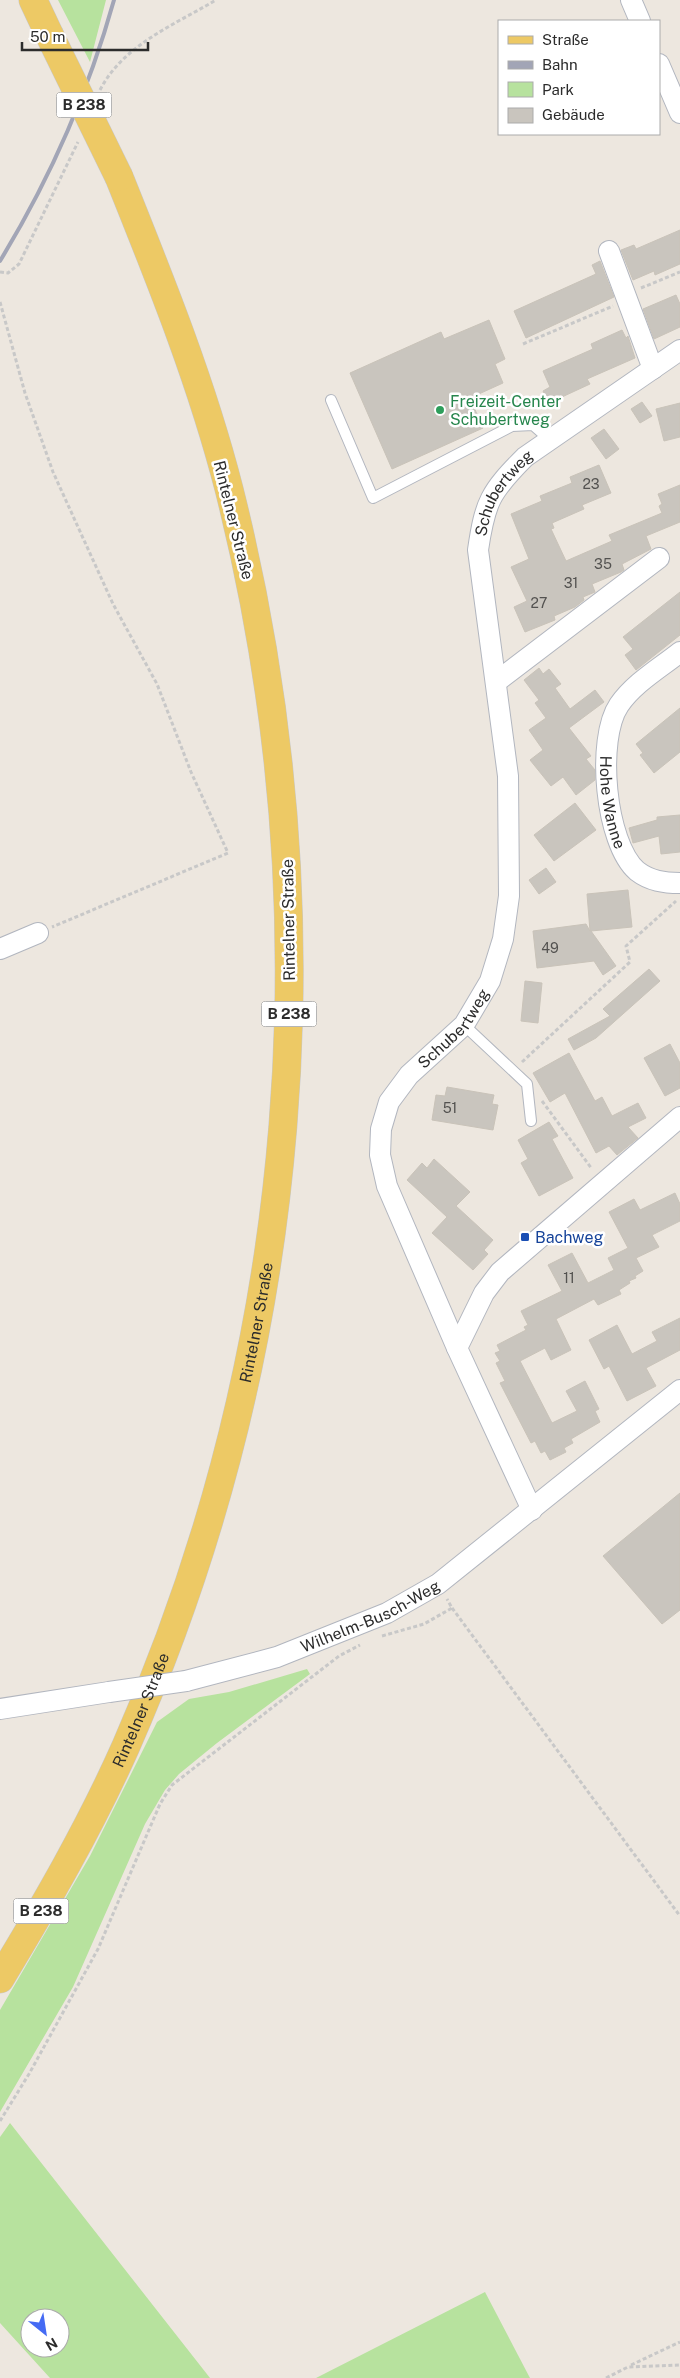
<svg xmlns="http://www.w3.org/2000/svg" width="680" height="2378" font-family="'Public Sans',sans-serif">
  <style>
    .green { fill: #b7e29e; fill-rule: evenodd }
    .building { fill: #c9c5be; stroke: #c9c3b9 }
    .lines { fill: none; stroke-linecap: round; stroke-linejoin: round }
    .lane-casing { stroke: #b2b6bf; stroke-width: 12 }
    .street-casing { stroke: #b2b6bf; stroke-width: 22 }
    .primary-casing { stroke: #c8c8c8; stroke-width: 29 }
    .path { stroke: #c8c8c8; stroke-width: 3; stroke-dasharray: 4 2.5; stroke-linecap: butt }
    .lane { stroke: #fff; stroke-width: 10 }
    .street { stroke: #fff; stroke-width: 20 }
    .primary { stroke: #edc965; stroke-width: 28 }
    .rail { stroke: #a2a5b6; stroke-width: 4 }
    .street-bridge-casing { stroke: #b2b6bf; stroke-width: 22; stroke-linecap: butt }
    .primary-bridge-casing { stroke: #c8c8c8; stroke-width: 29; stroke-linecap: butt }
    .street-bridge { stroke: #fff; stroke-width: 20 }
    .primary-bridge { stroke: #edc965; stroke-width: 28 }
    .leisure-dot { fill: #2e9e5b; stroke: #fff; stroke-width: 2 }
    .transit-dot { fill: #1a4fb4; stroke: #fff; stroke-width: 2 }
    .labels { text-anchor: middle; stroke-width: 5; stroke-linejoin: round; paint-order: stroke }
    .number-label { font-size: 14px; fill: #535250 }
    .shield { fill: #fff; stroke: #6b6b6b; stroke-width: 1 }
    .shield-label { font-size: 15px; font-weight: bold; fill: #2c2c2c }
    .leisure-label { font-size: 16px; fill: #27864d; stroke: #fff; text-anchor: start }
    .street-label { font-size: 16px; fill: #2c2c2c; stroke: #fff }
    .transit-label { font-size: 16px; fill: #164399; stroke: #fff; text-anchor: start }
  </style>
  <rect width="100%" height="100%" fill="#ede7df"/>
  <path class="green" d="M58 0H106L90 62Z
    M307 1669 310 1674 217 1743 179 1774 165 1790 145 1824 73 1987 0 2112V2010L90 1856 157 1722 189 1699 229 1692Z
    M10 2123 210 2378H50L0 2323V2137ZM30 2318H60V2348H30Z
    M485 2292 530 2378H316Z"/>
  <path class="building" d="M680 230V264L655 275 654 271 633 280 621 250 634 245 636 249Z
    M600 261 614 297 526 338 514 311 596 274 592 265Z
    M676 295 680 304V327L654 339 643 309Z
    M489 320 505 359 495 364 503 383 470 398 483 428 392 469 350 373 441 332 444 339Z
    M622 330 626 338 628 336 635 358 587 379 590 384 549 403 543 391 550 387 543 371 593 349 591 344Z
    M642 402 652 416 640 423 631 409Z
    M680 403V437L664 441 656 409Z
    M604 429 619 449 606 459 591 438Z
    M599 465 611 493 582 505 584 509 552 523 554 528 551 529 566 561 612 541 609 535 662 513 659 506 662 504 658 494 680 485V522L646 536 651 549 622 564 624 570 621 572 592 584 595 592 583 597 584 600 575 607 554 616 555 620 525 632 514 607 527 601 511 567 529 559 511 514 542 501 540 496 572 483 570 477Z
    M680 592V635L636 670 625 655 633 649 623 637Z
    M539 668 543 674 549 669 561 684 555 688 570 709 595 690 604 702 569 728 591 756 586 759 595 770V780L576 795 563 777 551 786 530 760 543 750 529 730 546 718 535 703 539 700 524 680Z
    M680 708V752L654 773 640 755 643 753 636 744Z
    M575 803 596 830 554 861 534 835Z
    M680 815V852L661 854 659 836 633 843 629 828 657 820V817Z
    M546 868 556 882 539 894 529 880Z
    M628 890 632 927 591 931 616 966 603 975 594 961 537 968 533 931 586 924 590 931 587 894Z
    M649 969 660 981 596 1038 574 1050 568 1039 610 1016 603 1009Z
    M525 981 542 983 538 1023 521 1021Z
    M670 1044 680 1063V1088L665 1096 644 1058Z
    M569 1053 595 1101 602 1097 612 1116 638 1103 646 1118 628 1127 638 1138 617 1155 609 1146 596 1153 565 1093 550 1102 533 1073Z
    M447 1087 494 1095 492 1104 498 1105 493 1130 432 1120 436 1095 445 1096Z
    M549 1122 558 1136 552 1139 573 1178 539 1196 521 1163 528 1159 518 1140Z
    M434 1159 470 1192 456 1206 493 1240 484 1250 488 1254 473 1270 432 1233 447 1217 407 1180 422 1163 427 1168Z
    M675 1193 680 1204V1221L652 1235 659 1247 636 1258 643 1271 635 1276 636 1278 629 1281 630 1283 619 1290 621 1294 598 1305 594 1299 556 1319 571 1350 551 1360 545 1348 520 1361 552 1423 577 1411 566 1391 585 1381 599 1409 595 1411 600 1422 571 1439 573 1443 564 1448 566 1452 550 1460 545 1451 541 1453 535 1441 531 1443 500 1383 505 1381 496 1363 500 1361 495 1353 500 1351 497 1345 526 1330 524 1327 528 1325 521 1311 562 1291 548 1265 572 1253 588 1283 614 1270 608 1258 628 1248 609 1212 634 1199 640 1210Z
    M680 1318V1350L646 1368 656 1386 627 1401 609 1366 604 1369 589 1340 617 1325 632 1354 657 1341 652 1332Z
    M680 1493V1610L662 1624 603 1556Z"/>
  <g class="lines">
    <g class="lane-casing">
      <path id="lane" d="M331 400 373 498 512 426 533 425 550 440
        M464 1025 527 1084 531 1121"/>
    </g>
    <g class="street-casing">
      <g id="street">
        <path d="M631 0 640 21"/>
        <path d="M659 64 680 113"/>
        <path d="M609 251 653 369"/>
        <path id="s1" d="M680 652C660 668 634 683 619 705 596 739 605 843 637 871 650 881 664 883 680 883"/>
        <path d="M496 682 659 558"/>
        <path d="M0 949 38 933"/>
        <path id="s2" d="M457 1348 387 1186 380 1155 381 1129 389 1102 409 1075 464 1025 490 981 503 939 509 896 508 776 478 550C485 502 490 492 525 457L680 350"/>
        <path d="M532 1510 457 1348 484 1293 500 1272 680 1117"/>
        <path id="s3" d="M186 1681 277 1657 387 1613 438 1584 680 1390"/>
        <path d="M0 1709 109 1692"/>
      </g>
    </g>
    <g class="primary-casing">
      <g id="primary">
        <path d="M33 0 49 34"/>
        <path id="s4" d="M0 1979C46 1903 90 1827 126 1746 301 1348 335 910 229 489 202 383 160 279 119 177"/>
      </g>
    </g>
    <path class="path" d="M100 90C123 45 174 25 216 0
      M0 272 8 273 19 264 78 142
      M641 288 680 272
      M0 302 25 393 53 472 113 604 157 684 191 772 228 853 52 927
      M523 344 613 306
      M522 1062 630 962 626 946 676 901
      M542 1101 592 1169
      M452 1608 680 1916
      M382 1636 424 1624 452 1608 447 1599
      M0 2121 29 2074 98 1949 160 1804 172 1785 339 1656 360 1645
      M631 2365 680 2342
      M606 2378 628 2367 680 2365"/>
    <use href="#lane" class="lane"/>
    <use href="#street" class="street"/>
    <use href="#primary" class="primary"/>
    <path class="rail" d="M0 261C50 179 88 93 114 0"/>
    <g class="street-bridge-casing">
      <path id="street-bridge" d="M109 1692 186 1681"/>
    </g>
    <g class="primary-bridge-casing">
      <path id="primary-bridge" d="M49 34 119 177"/>
    </g>
    <use href="#street-bridge" class="street-bridge"/>
    <use href="#primary-bridge" class="primary-bridge"/>
  </g>
  <circle class="leisure-dot" cx="440" cy="410" r="5"/>
  <rect class="transit-dot" x="520" y="1232" width="10" height="10" rx="2.5"/>
  <g class="labels">
    <g class="number-label">
      <text x="591" y="489">23</text>
      <text x="603" y="569">35</text>
      <text x="571" y="588">31</text>
      <text x="539" y="608">27</text>
      <text x="550" y="953">49</text>
      <text x="450" y="1113">51</text>
      <text x="569" y="1283">11</text>
    </g>
    <g class="shield">
      <rect x="56.5" y="92.5" width="55" height="25" rx="4"/>
      <rect x="261.5" y="1001.5" width="55" height="25" rx="4"/>
      <rect x="13.5" y="1898.5" width="55" height="25" rx="4"/>
    </g>
    <g class="shield-label">
      <text x="84" y="110">B 238</text>
      <text x="289" y="1019">B 238</text>
      <text x="41" y="1916">B 238</text>
    </g>
    <g class="leisure-label">
      <text x="450" y="407">Freizeit-Center<tspan x="450" dy="18">Schubertweg</tspan></text>
    </g>
    <g class="street-label">
      <text dy="6" stroke="none"><textPath href="#s2" startOffset="921">Schubertweg</textPath></text>
      <text transform="translate(234 520) rotate(76)" y="6">Rintelner Straße</text>
      <text dy="6" stroke="none"><textPath href="#s1" startOffset="181">Hohe Wanne</textPath></text>
      <text transform="translate(288 920) rotate(-91)" y="6">Rintelner Straße</text>
      <text dy="6" stroke="none"><textPath href="#s2" startOffset="361">Schubertweg</textPath></text>
      <text dy="6" stroke="none"><textPath href="#s4" startOffset="709">Rintelner Straße</textPath></text>
      <text dy="6" stroke="none"><textPath href="#s3" startOffset="196">Wilhelm-Busch-Weg</textPath></text>
      <text dy="6" stroke="none"><textPath href="#s4" startOffset="304">Rintelner Straße</textPath></text>
    </g>
    <g class="transit-label">
      <text x="535" y="1243">Bachweg</text>
    </g>
  </g>
  <rect x="498" y="20" width="162" height="115" fill="#ffffff" stroke="#ababab"/>
  <rect x="508" y="36" width="25" height="8" fill="#edc965" stroke="#ababab"/>
  <text x="542" y="45" font-size="15" fill="#2c2c2c">Straße</text>
  <rect x="508" y="61" width="25" height="8" fill="#a2a5b6" stroke="#ababab"/>
  <text x="542" y="70" font-size="15" fill="#2c2c2c">Bahn</text>
  <rect x="508" y="82" width="25" height="15" fill="#b7e29e" stroke="#ababab"/>
  <text x="542" y="95" font-size="15" fill="#2c2c2c">Park</text>
  <rect x="508" y="108" width="25" height="15" fill="#c9c5be" stroke="#ababab"/>
  <text x="542" y="120" font-size="15" fill="#2c2c2c">Gebäude</text>
  <g transform="translate(45 2333) rotate(150)"><circle r="24" fill="#ffffff" stroke="#ababab"/>
  <path d="M0-4L9 19L0 12L-9 19Z" fill="#456bf4"/>
  <text y="-8" font-size="14" font-weight="bold" text-anchor="middle" fill="#2c2c2c">N</text>
  </g>
  <path d="M22 42v8h126v-8" fill="none" stroke="#2c2c2c" stroke-width="2.5"/>
  <text x="30" y="42" font-size="15" fill="#2c2c2c" stroke="#ffffff" stroke-width="4" paint-order="stroke">50 m</text>
</svg>
